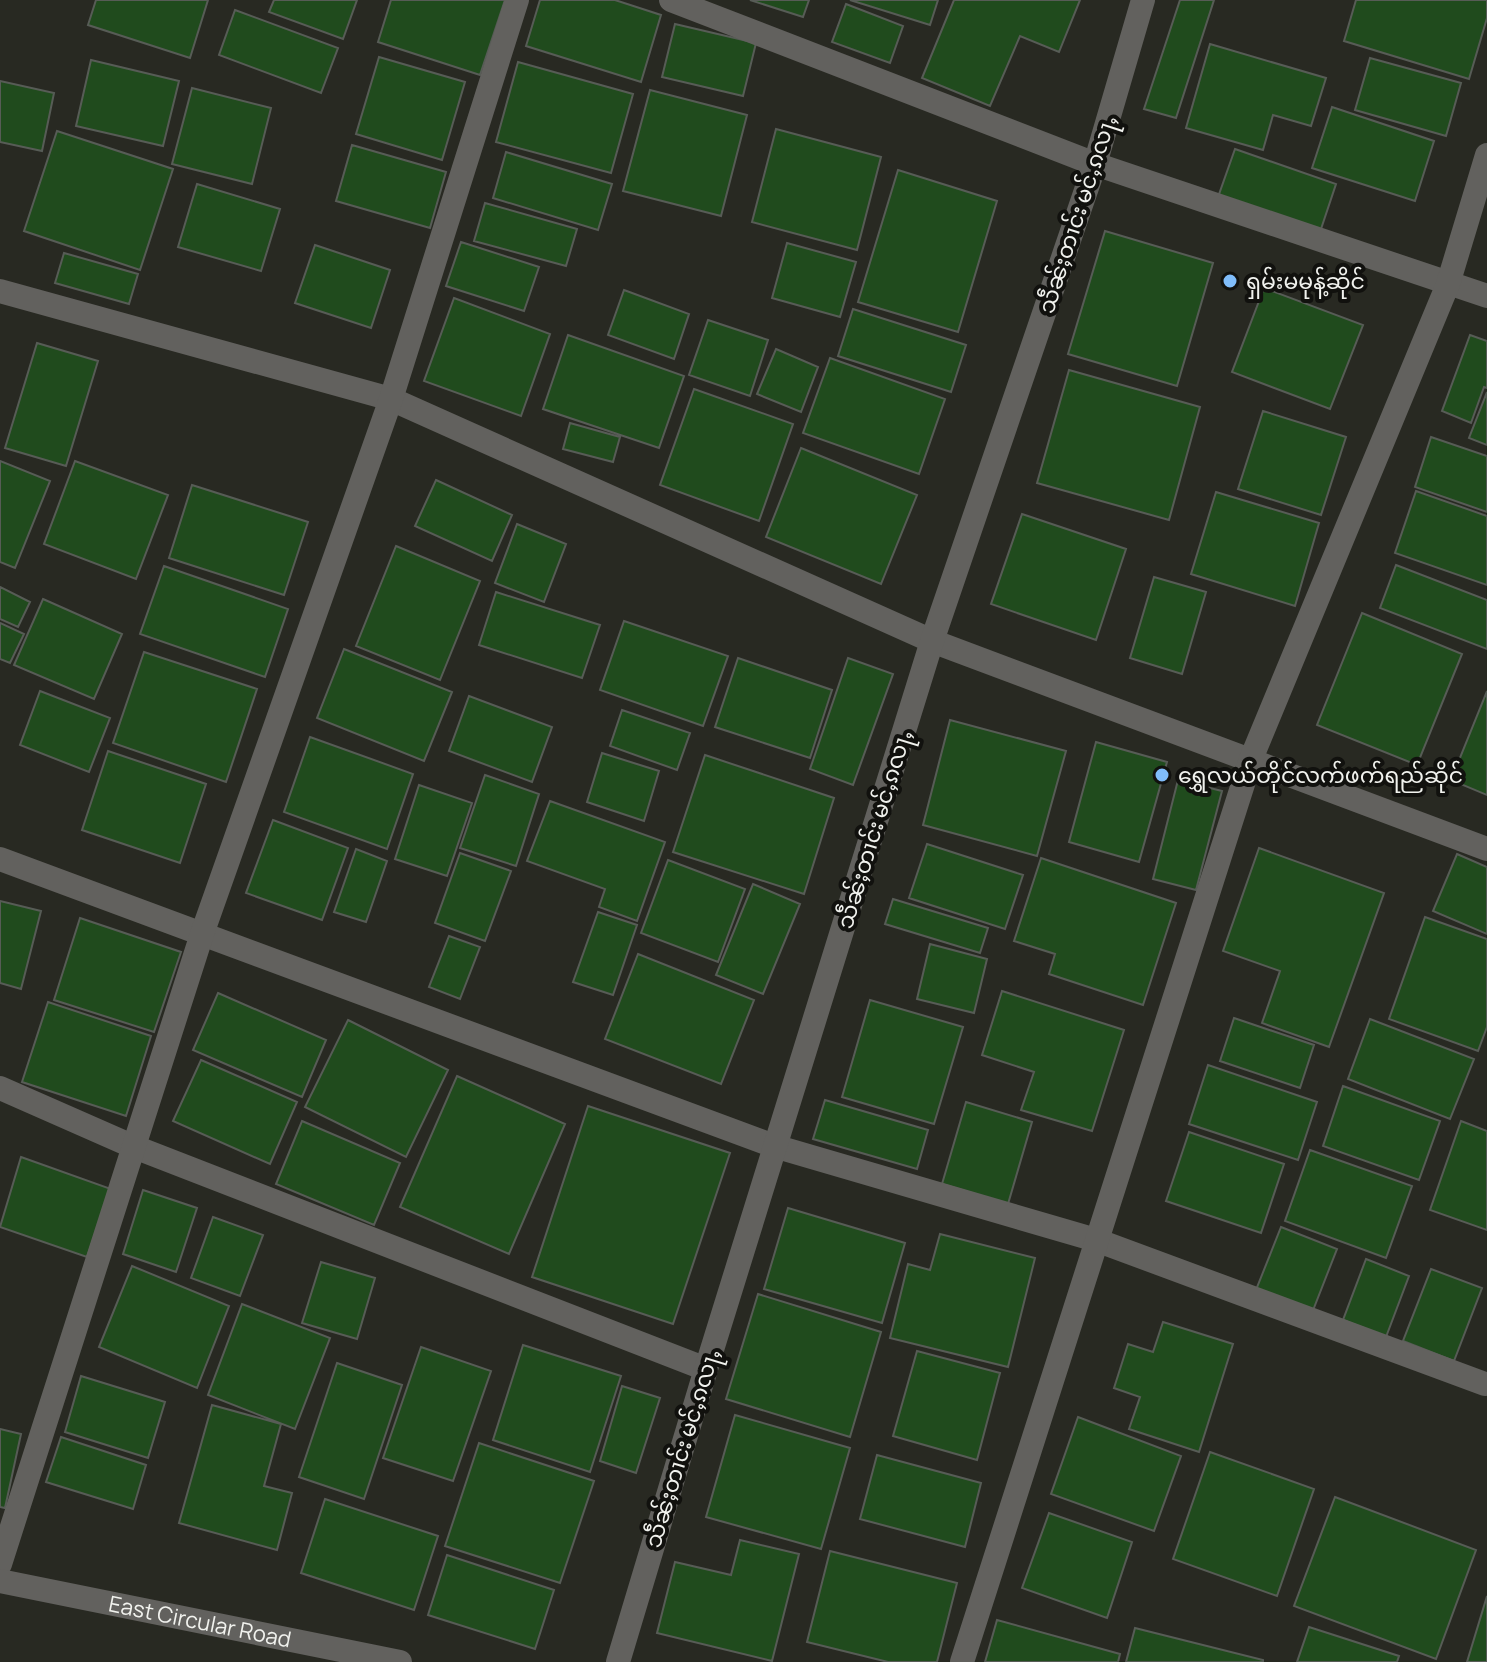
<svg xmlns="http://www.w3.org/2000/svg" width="1487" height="1662" font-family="Manrope,'Noto Sans Myanmar',sans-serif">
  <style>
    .building { fill: #204b1d; stroke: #575c56; stroke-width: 2 }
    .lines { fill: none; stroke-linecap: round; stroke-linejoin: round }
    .minor { stroke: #62615e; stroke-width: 24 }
    .poi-dot { fill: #80bdfa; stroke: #11110e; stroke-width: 3 }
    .labels { text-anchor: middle; stroke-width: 8; stroke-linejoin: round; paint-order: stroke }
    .street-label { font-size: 22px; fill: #f1f2ee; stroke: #11110e }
    .poi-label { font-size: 22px; fill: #f1f2ee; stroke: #11110e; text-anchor: start }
  </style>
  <rect width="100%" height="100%" fill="#282922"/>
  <path class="building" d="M96 0H208L190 58 88 25Z
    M274 0H357L343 39 269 12Z
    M391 0H505L480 75 378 42Z
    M540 0H615L661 15 641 82 526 46Z
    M750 0H809L803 17Z
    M850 0H938L930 25Z
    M954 0H1080L1059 52 1020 36 990 106 922 78Z
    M1180 0H1214L1176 118 1144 109Z
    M1356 0H1487V18L1469 79 1344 41Z
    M846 4 903 26 890 63 832 42Z
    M235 10 338 48 321 93 219 55Z
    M675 24 756 43 743 96 662 77Z
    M1210 44 1326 78 1311 126 1273 115 1263 150 1186 128Z
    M379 57 465 82 442 160 356 134Z
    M1370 58 1461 83 1446 136 1355 110Z
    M91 60 179 81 163 146 76 126Z
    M518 62 633 94 611 173 496 142Z
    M0 81 54 93 42 151 0 142Z
    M192 88 271 108 252 184 172 164Z
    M650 90 747 115 721 216 623 191Z
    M1332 107 1434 141 1415 201 1312 168Z
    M776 129 881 157 857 250 752 222Z
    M57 131 173 169 140 270 24 231Z
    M352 145 446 172 430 228 336 201Z
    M1235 149 1336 184 1319 235 1217 200Z
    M506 152 612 184 598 230 493 198Z
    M898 170 997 201 958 332 858 302Z
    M197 184 280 209 261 271 178 247Z
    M485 203 577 229 566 266 474 241Z
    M1105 231 1213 263 1177 386 1068 354Z
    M461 242 539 267 524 311 446 286Z
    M787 243 856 262 840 317 772 298Z
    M315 245 390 270 371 328 295 303Z
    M64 253 138 274 129 304 55 283Z
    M1264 288 1363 325 1330 409 1232 372Z
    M624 290 689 314 674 359 608 335Z
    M454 298 550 334 521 416 424 381Z
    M853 309 966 345 951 392 838 356Z
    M708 320 768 340 750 396 689 375Z
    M568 335 684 376 659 448 543 409Z
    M1470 335 1487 341V388L1484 387 1471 423 1442 411Z
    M37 343 98 361 66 466 5 448Z
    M776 349 818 367 801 412 757 394Z
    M830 358 945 399 919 474 803 433Z
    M1069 370 1200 407 1169 520 1037 483Z
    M694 389 793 424 759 521 660 485Z
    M1487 392V445L1469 438Z
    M1263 411 1346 437 1321 515 1238 489Z
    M570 423 620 437 613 462 563 449Z
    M1431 437 1487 456V512L1415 487Z
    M801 448 917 495 881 584 766 537Z
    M0 461 50 481 15 568 0 562Z
    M75 461 168 495 136 579 44 544Z
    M436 480 512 515 492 561 415 526Z
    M192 485 308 522 284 595 169 558Z
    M1416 491 1487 516V585L1395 553Z
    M1216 492 1319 523 1295 606 1191 574Z
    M1022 514 1126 549 1096 640 991 604Z
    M517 524 566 544 544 602 495 583Z
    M396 546 480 581 440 680 356 646Z
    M1396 565 1487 600V649L1380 608Z
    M164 566 288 609 265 677 140 634Z
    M1154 577 1206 592 1182 674 1130 658Z
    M0 587 30 602 18 627 0 619Z
    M496 592 600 625 582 678 479 645Z
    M43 599 122 634 94 699 14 665Z
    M1362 613 1462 654 1417 765 1317 725Z
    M624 621 728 656 703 726 600 690Z
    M0 623 24 634 10 663 0 659Z
    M344 649 452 692 424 761 317 718Z
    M144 652 257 689 226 782 113 743Z
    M738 658 832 690 810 758 715 727Z
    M848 658 893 674 853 785 810 769Z
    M40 691 110 718 89 772 20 745Z
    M1487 691V795L1451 780Z
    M469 696 552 727 532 782 449 751Z
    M622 710 690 733 677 770 610 746Z
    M950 720 1066 751 1037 856 923 825Z
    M310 737 413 774 387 849 284 812Z
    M1096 742 1167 762 1139 862 1069 842Z
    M108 751 206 784 180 863 82 830Z
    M602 753 659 771 644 821 587 802Z
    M705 755 834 798 804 894 673 852Z
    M485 775 539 794 516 866 460 848Z
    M1178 780 1222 791 1196 890 1153 879Z
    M419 785 472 803 447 876 395 859Z
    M550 801 665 842 637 921 599 907 605 889 527 861Z
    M273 820 348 848 322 920 246 893Z
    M927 844 1023 875 1005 929 909 898Z
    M1259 848 1384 893 1329 1047 1262 1023 1280 971 1223 951Z
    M356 849 387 861 366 922 334 912Z
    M460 853 511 871 485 941 435 923Z
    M1457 854 1487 867V934L1433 911Z
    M1041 858 1176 903 1143 1005 1049 974 1055 954 1014 941Z
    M668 860 745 889 718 962 641 933Z
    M753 884 800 904 763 994 716 975Z
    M893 899 988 928 980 953 885 924Z
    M0 901 41 911 21 989 0 983Z
    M598 912 637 925 613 995 573 982Z
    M1425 917 1487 939V1027L1478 1051 1389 1019Z
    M80 918 181 952 154 1032 54 1000Z
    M449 936 480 947 460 999 429 987Z
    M930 944 987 959 974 1013 917 999Z
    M638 954 754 1000 721 1084 605 1039Z
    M1002 991 1124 1030 1092 1131 1021 1110 1034 1072 982 1055Z
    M218 993 326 1040 302 1097 193 1050Z
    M870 1000 963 1027 934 1124 842 1097Z
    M48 1002 151 1036 126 1116 22 1082Z
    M1234 1018 1314 1045 1300 1088 1220 1061Z
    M1370 1019 1474 1059 1450 1119 1348 1079Z
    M348 1020 448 1070 406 1157 305 1107Z
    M201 1060 297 1102 270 1164 173 1121Z
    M1208 1065 1317 1102 1298 1160 1189 1124Z
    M457 1076 565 1124 509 1254 400 1207Z
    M1343 1086 1440 1121 1419 1180 1323 1146Z
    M825 1100 928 1130 917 1169 813 1139Z
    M966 1102 1032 1122 1008 1204 942 1184Z
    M588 1106 730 1153 673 1324 532 1277Z
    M302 1121 400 1163 374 1225 276 1184Z
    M1461 1121 1487 1131V1230L1430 1210Z
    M1189 1132 1284 1164 1261 1233 1166 1201Z
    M1310 1150 1412 1186 1386 1258 1285 1221Z
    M21 1157 111 1189 87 1257 0 1227Z
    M143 1190 197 1208 176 1272 123 1254Z
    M788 1208 905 1243 882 1323 764 1289Z
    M213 1217 263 1235 240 1296 191 1278Z
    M1281 1227 1337 1249 1310 1318 1254 1295Z
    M940 1234 1035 1258 1008 1367 890 1338 908 1264 930 1270Z
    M1366 1259 1409 1276 1386 1337 1343 1320Z
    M321 1262 375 1278 357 1339 302 1323Z
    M132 1266 229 1306 197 1388 99 1347Z
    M1431 1269 1482 1288 1454 1361 1403 1341Z
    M758 1294 881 1332 850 1437 726 1399Z
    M242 1304 330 1338 295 1429 208 1395Z
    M1163 1322 1233 1344 1199 1452 1129 1429 1140 1397 1114 1388 1128 1344 1153 1352Z
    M523 1345 621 1376 590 1472 493 1440Z
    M421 1347 491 1371 453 1481 383 1458Z
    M917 1351 1000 1373 977 1460 893 1436Z
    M337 1363 402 1385 364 1499 299 1477Z
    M81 1376 165 1402 148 1458 65 1432Z
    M622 1386 660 1398 636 1473 600 1461Z
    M212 1405 281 1424 264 1486 292 1493 277 1550 179 1523Z
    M735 1415 850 1448 821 1549 706 1517Z
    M1078 1417 1181 1456 1154 1531 1051 1494Z
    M0 1429 21 1434 5 1508 0 1507Z
    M61 1437 146 1465 133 1509 46 1482Z
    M479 1443 594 1481 560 1583 445 1546Z
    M1210 1452 1314 1489 1277 1596 1173 1559Z
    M877 1455 981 1483 965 1547 860 1519Z
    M1335 1497 1476 1550 1436 1659 1294 1606Z
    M325 1499 438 1536 414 1610 301 1573Z
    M1049 1513 1132 1542 1107 1618 1022 1588Z
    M740 1540 799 1554 772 1661 657 1633 675 1562 731 1575Z
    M830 1551 957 1583 937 1662H888L807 1642Z
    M447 1555 554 1590 535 1649 428 1615Z
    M1487 1596V1662H1467Z
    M997 1620 1120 1654 1118 1662H985Z
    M1309 1627 1399 1656 1397 1662H1297Z
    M1135 1628 1263 1660V1662H1126Z"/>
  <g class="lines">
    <g class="minor">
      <path d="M671 0 1095 164 1487 296"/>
      <path d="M0 291 391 399 932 641 1487 849"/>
      <path d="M0 859 774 1146 1096 1240 1485 1384"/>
      <path d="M0 1088 132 1146 706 1369"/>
      <path d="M0 1564 202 934 391 399 517 0"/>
      <path id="s1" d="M0 1581 400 1662"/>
      <path d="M618 1662 706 1369 932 641 1095 164 1143 0"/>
      <path d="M962 1662 1251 759 1448 284 1487 155"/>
    </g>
  </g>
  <g class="poi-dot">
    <circle cx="1230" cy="281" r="8"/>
    <circle cx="1162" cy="775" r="8"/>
  </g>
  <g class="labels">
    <g class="street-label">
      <text transform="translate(1077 214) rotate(-72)" y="8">သဵၼ်ႈတၢင်း မင်ႇၵလႃႇ</text>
      <text transform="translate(874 829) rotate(-73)" y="8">သဵၼ်ႈတၢင်း မင်ႇၵလႃႇ</text>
      <text transform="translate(682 1448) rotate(-73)" y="8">သဵၼ်ႈတၢင်း မင်ႇၵလႃႇ</text>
      <text dy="8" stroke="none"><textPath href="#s1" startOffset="204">East Circular Road</textPath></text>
    </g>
    <g class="poi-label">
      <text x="1246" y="289">ရှမ်းမမုန့်ဆိုင်</text>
      <text x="1178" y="783">ရွှေလယ်တိုင်လက်ဖက်ရည်ဆိုင်</text>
    </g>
  </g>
</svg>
